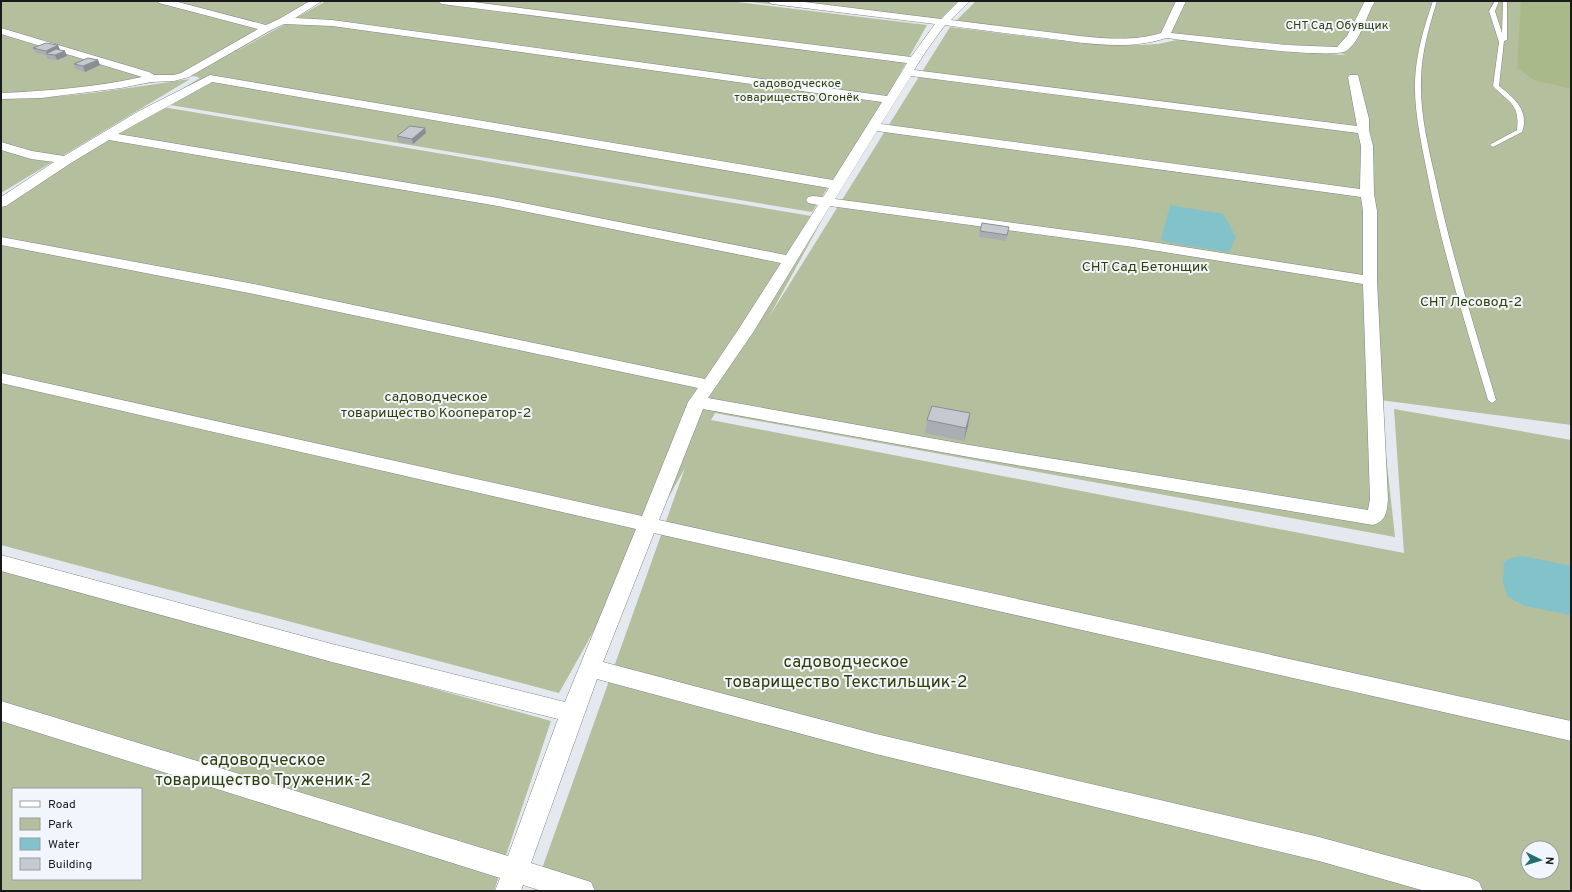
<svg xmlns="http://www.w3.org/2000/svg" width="1572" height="892" font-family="Overpass,sans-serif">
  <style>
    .green { fill: #b3bf9d; fill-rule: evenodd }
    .forest { fill: #aab989 }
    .water { fill: #81c2cb }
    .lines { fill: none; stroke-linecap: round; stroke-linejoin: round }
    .service-casing { stroke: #81868b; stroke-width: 1 }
    .minor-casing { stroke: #81868b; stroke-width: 1 }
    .service { fill: #fff; fill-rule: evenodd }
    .minor { fill: #fff; fill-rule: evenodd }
    .wall { fill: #a9aeb3 }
    .shaded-wall { fill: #8a8d92 }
    .building { fill: #c5cad0; stroke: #8a8d92 }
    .labels { text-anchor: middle; stroke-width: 4; stroke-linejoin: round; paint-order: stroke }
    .far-park-label { font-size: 12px; fill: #323f07; stroke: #f1f6fc }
    .park-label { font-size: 14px; fill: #323f07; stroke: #f1f6fc }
    .near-park-label { font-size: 17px; fill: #323f07; stroke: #f1f6fc }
  </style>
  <rect width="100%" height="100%" fill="#e4e9ef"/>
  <path class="green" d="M1 1H322L232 54 326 1H729L927 25 841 179 834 178 812 212 158 103 200 78 194 76 100 91 1 95Z
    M743 1H961L938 24Z
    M976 1H1571V425L1380 400 1395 537 715 413 711 420 1404 553 1394 409 1571 440V891H534L685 468 559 693 1 545V197L151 105 823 218 769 317 950 27 1071 42 1140 45 1158 44 1181 39 1280 51 1346 55 1327 48 1159 33 1138 40H1097L954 23ZM1528 848H1552V872H1528Z
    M190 79 1 193V99C64 99 127 88 190 79Z
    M1 569 551 721 494 891H1ZM13 789H141V879H13Z"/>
  <path class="forest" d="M1521 1H1571V89L1534 80 1517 68Z"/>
  <path class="water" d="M1170 205 1223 214 1236 237 1229 252 1177 244 1161 240Z
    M1523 556 1571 566V615L1525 606 1508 597 1503 583 1504 562 1511 558Z"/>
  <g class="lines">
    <g class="service-casing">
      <path id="service" d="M1433 1H1437C1429 27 1421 54 1421 81 1420 113 1428 146 1435 177 1451 253 1474 326 1496 400L1492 403 1488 400C1466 326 1443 253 1428 177 1422 146 1414 113 1415 81 1416 54 1424 27 1433 1Z
        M1495 1H1499L1495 11 1502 33 1503 1H1507V40L1504 41 1499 86C1514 98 1530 111 1522 132L1493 147 1490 145 1491 144 1517 130C1520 103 1509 103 1493 86L1499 42 1489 11Z"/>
    </g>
    <g class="minor-casing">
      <path id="minor" d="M157 1H174L266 25 279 19 310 1H322L295 18 332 20 887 96 907 63 442 4 437 1H465L911 57 935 24 772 4 767 1H796L941 19 959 1H970L951 20C984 24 1016 28 1048 32 1082 36 1128 44 1161 33L1176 1H1186L1171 33 1286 45 1337 47 1347 36 1365 1H1375C1366 16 1361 41 1346 51 1331 60 1192 41 1166 38 1128 51 1084 43 1045 38 1012 34 979 30 945 25L926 51 914 70 1357 126 1348 77 1350 75H1358L1369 119V130L1373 146 1374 194 1377 211V281L1388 499C1387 512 1386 521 1373 525L969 457 703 409 659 520 1571 721V741L654 533 603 662 876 734 1319 837 1470 878 1479 882 1483 891H1425L1319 861 876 754 597 679 531 863 591 882 595 891H542L523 885 521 891H495L500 878 1 721V701L508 856 558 719 332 662 1 571V555L332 644 565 702 636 529 1 383V373L642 516 688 402 698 388 254 294 1 245V237L254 284 705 379 738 330 781 263 498 206 109 140 71 163 6 206 1 207V197L54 162 31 159 1 150V142L32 151 64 156 139 111 210 75 833 180 882 102 332 26 284 24 271 30 189 77 174 81 151 82 121 88 41 98 1 99V93C48 91 96 87 142 77L1 34V28L149 72 154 75H174L181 73 258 29 159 3ZM911 76 1358 133 1361 146 1360 189 881 124ZM212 82 829 188 823 197 813 196 808 197 806 200 808 203 818 205 786 255 498 198 118 134ZM877 131 1361 197 1363 211V275L1133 239 835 199ZM830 206 1133 247 1363 284 1370 499 1368 510 969 445 708 398 754 331Z"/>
    </g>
    <use href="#service" class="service"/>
    <use href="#minor" class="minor"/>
  </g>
  <path class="wall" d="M58 45 60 50 67 56 57 60 48 59 46 55 36 53 33 48Z
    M98 60 100 65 85 72 76 69 74 64Z
    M425 128 426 133 413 144 398 142 397 136Z
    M980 231 1008 233 1006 241 979 237Z
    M927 420 968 426 964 441 925 433Z"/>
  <path class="shaded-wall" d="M58 45 60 50 47 54 46 51Z
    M65 51 67 56 57 60 55 55Z
    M98 60 100 65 85 72 83 66Z
    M425 128 426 133 413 144 412 139Z
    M970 413 968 426 964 441 966 428Z"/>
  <path class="building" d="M46 43 58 45 46 51 33 48Z
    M56 49 65 51 55 55 46 54Z
    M88 58 98 60 83 66 74 64Z
    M410 126 425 128 412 139 397 136Z
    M982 223 1009 227 1007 235 980 231Z
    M932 406 970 413 966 428 927 420Z"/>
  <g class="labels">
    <g class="far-park-label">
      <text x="1337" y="29">СНТ Сад Обувщик</text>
      <text x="797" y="87">садоводческое<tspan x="797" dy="14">товарищество Огонёк</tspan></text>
    </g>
    <g class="park-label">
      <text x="1145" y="271">СНТ Сад Бетонщик</text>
      <text x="1471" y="306">СНТ Лесовод-2</text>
      <text x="436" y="401">садоводческое<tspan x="436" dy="16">товарищество Кооператор-2</tspan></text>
    </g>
    <g class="near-park-label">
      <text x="846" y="667">садоводческое<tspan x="846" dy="20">товарищество Текстильщик-2</tspan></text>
      <text x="263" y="765">садоводческое<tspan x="263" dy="20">товарищество Труженик-2</tspan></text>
    </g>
  </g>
  <rect width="1572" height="892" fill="none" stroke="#181a1c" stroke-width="4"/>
  <rect x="12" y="788" width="130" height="92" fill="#f1f6fc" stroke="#9a9ea2"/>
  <rect x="20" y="801" width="20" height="6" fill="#ffffff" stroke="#9a9ea2"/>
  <text x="48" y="808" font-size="12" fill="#181a1c">Road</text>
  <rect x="20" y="818" width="20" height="12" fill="#b3bf9d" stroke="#9a9ea2"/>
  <text x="48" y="828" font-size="12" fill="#181a1c">Park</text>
  <rect x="20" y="838" width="20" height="12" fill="#81c2cb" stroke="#9a9ea2"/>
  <text x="48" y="848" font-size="12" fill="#181a1c">Water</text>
  <rect x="20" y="858" width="20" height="12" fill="#c5cad0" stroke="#9a9ea2"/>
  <text x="48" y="868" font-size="12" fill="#181a1c">Building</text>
  <g transform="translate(1540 860) rotate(95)"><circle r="19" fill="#f1f6fc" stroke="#9a9ea2"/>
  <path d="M0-3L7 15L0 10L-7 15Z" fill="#216d72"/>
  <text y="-6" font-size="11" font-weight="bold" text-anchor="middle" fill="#181a1c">N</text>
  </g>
</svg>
